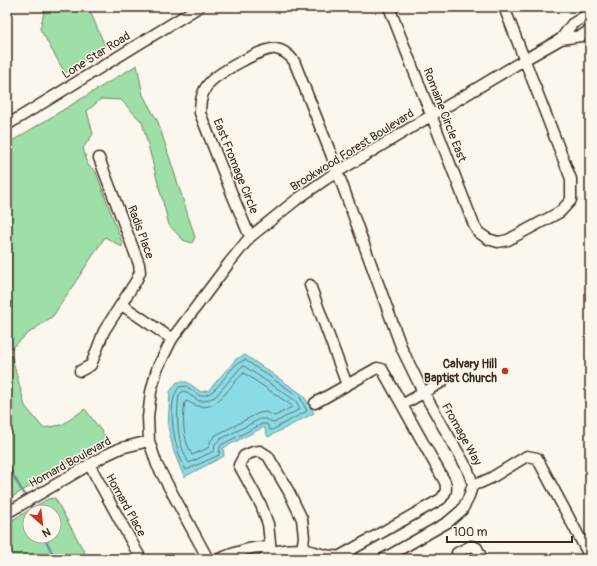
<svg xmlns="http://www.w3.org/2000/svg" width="597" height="566" font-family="Pangolin,sans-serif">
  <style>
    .green { fill: #9edea8; stroke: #6c8463; fill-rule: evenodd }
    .water { fill: #8bdbe6; stroke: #6b9496 }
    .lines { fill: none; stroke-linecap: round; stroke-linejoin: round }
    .shore { stroke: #5b716e; stroke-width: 1 }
    .stream { stroke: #6b9496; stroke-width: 2.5 }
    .minor-casing { stroke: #3b2a1e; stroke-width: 13 }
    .minor { stroke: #fbf7ec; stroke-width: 10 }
    .poi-dot { fill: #c8321e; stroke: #fbf7ec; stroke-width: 1.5 }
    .labels { text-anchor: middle; stroke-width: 3; stroke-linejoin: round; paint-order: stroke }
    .street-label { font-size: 12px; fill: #3b2a1e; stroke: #fbf7ec }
    .poi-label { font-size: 12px; font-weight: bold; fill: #3b2a1e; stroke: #fbf7ec; text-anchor: end }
  </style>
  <rect width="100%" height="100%" fill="#fbf7ec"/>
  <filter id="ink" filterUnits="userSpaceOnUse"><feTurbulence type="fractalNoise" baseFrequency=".025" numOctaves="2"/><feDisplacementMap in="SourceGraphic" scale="8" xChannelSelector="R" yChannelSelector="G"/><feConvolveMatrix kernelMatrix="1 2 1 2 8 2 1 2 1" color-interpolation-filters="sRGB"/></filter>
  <g filter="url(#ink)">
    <path class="green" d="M45 7H88L106 48 65 73 40 29Z
      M137 65 143 95 158 122 195 237 192 243 183 240 169 225 142 122 121 100 101 99 87 111 93 134 83 148 88 165 96 172 122 243V247L105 237 53 316 26 335 10 350 25 406 43 428 62 425 85 409 108 440 7 500V144Z
      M55 498 88 559H7V523L48 499ZM30 512H54V536H30Z"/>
    <path class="water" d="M245 355 303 395 314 413 268 437 264 427 223 448 224 456 184 477 174 452 168 427 170 392 177 382H187L201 392 209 390 236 359Z"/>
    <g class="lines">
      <path class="shore" d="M245 360 300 397 307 411 272 430H270L267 424H262L221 445 220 447 219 455 186 470C175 451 165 405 179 387L186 386 200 396C221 395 226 365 245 360Z
        M244 366 296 401 300 409 274 423 266 419H260L219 440 215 444 214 451 189 463C177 443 176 418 179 395L182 392 184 391 199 401H204L215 397 241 367Z
        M244 373 291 405 292 407 275 416 266 412 259 413 216 435 211 440 208 448 192 455C183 439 182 419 185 402L187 401C216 420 226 387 244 373Z"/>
      <path class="stream" d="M7 465 27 499
        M29 504 34 512
        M44 536 55 559"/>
      <g class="minor-casing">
        <path id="minor" d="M389 7 474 225 478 232 488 239 498 242 508 240 560 212 571 200V179L504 7
          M561 39 572 24 590 13
          M7 125 199 7
          M250 237 232 194 200 113C200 101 202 90 210 82 219 73 265 46 276 49 283 50 290 56 294 61L331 154 402 349 421 388 467 468 473 484 468 499 462 510 448 522 383 559
          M310 285 347 385
          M122 305 172 339
          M80 371 91 365 104 331 136 281 140 272 139 264 99 158
          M402 405 442 382
          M89 464 141 559
          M473 484 480 483 491 478 527 456 537 458 590 557
          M7 513 106 455 121 448 149 441
          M208 559 157 465 149 441 148 417 151 392 157 369 172 339 229 263 250 237 296 200 329 177 524 60 561 39 581 36 590 30
          M219 559C228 555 257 544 266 548 267 548 270 551 271 552 283 550 294 548 306 550 318 552 327 558 340 556L441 499C446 493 447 489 445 482L382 369 377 368 315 403
          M264 559 271 552 268 524 261 505 239 465 244 456 253 452 260 451 268 456 289 492 302 519 304 537 302 550
          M457 559V553L471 546 477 548 482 559"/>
      </g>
      <use href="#minor" class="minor"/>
    </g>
  </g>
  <circle class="poi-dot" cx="505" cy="371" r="4"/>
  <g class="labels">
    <g class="street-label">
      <text transform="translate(96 55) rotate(-32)" y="4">Lone Star Road</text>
      <text transform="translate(445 115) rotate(69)" y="4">Romaine Circle East</text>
      <text transform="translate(352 150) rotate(-32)" y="4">Brookwood Forest Boulevard</text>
      <text transform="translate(236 166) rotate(68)" y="4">East Fromage Circle</text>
      <text transform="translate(141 232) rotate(70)" y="4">Radis Place</text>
      <text transform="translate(462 434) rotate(61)" y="4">Fromage Way</text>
      <text transform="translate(70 462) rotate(-29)" y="4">Homard Boulevard</text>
      <text transform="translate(126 505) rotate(61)" y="4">Homard Place</text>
    </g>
    <g class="poi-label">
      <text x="497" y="368">Calvary Hill<tspan x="497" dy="14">Baptist Church</tspan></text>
    </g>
  </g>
  <rect width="597" height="566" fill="none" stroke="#fbf7ec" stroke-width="24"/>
  <rect x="12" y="12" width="573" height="542" fill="none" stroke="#3b2a1e" stroke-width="1.5" filter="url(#ink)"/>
  <g transform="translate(42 524) rotate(152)"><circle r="19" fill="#fbf7ec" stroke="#aea59a"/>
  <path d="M0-3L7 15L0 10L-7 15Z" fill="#c8321e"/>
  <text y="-6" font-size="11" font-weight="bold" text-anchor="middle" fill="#3b2a1e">N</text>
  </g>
  <path d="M447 536v6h125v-6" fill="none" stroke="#3b2a1e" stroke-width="2"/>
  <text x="453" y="536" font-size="12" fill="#3b2a1e" stroke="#fbf7ec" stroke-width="3" paint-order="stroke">100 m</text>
</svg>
